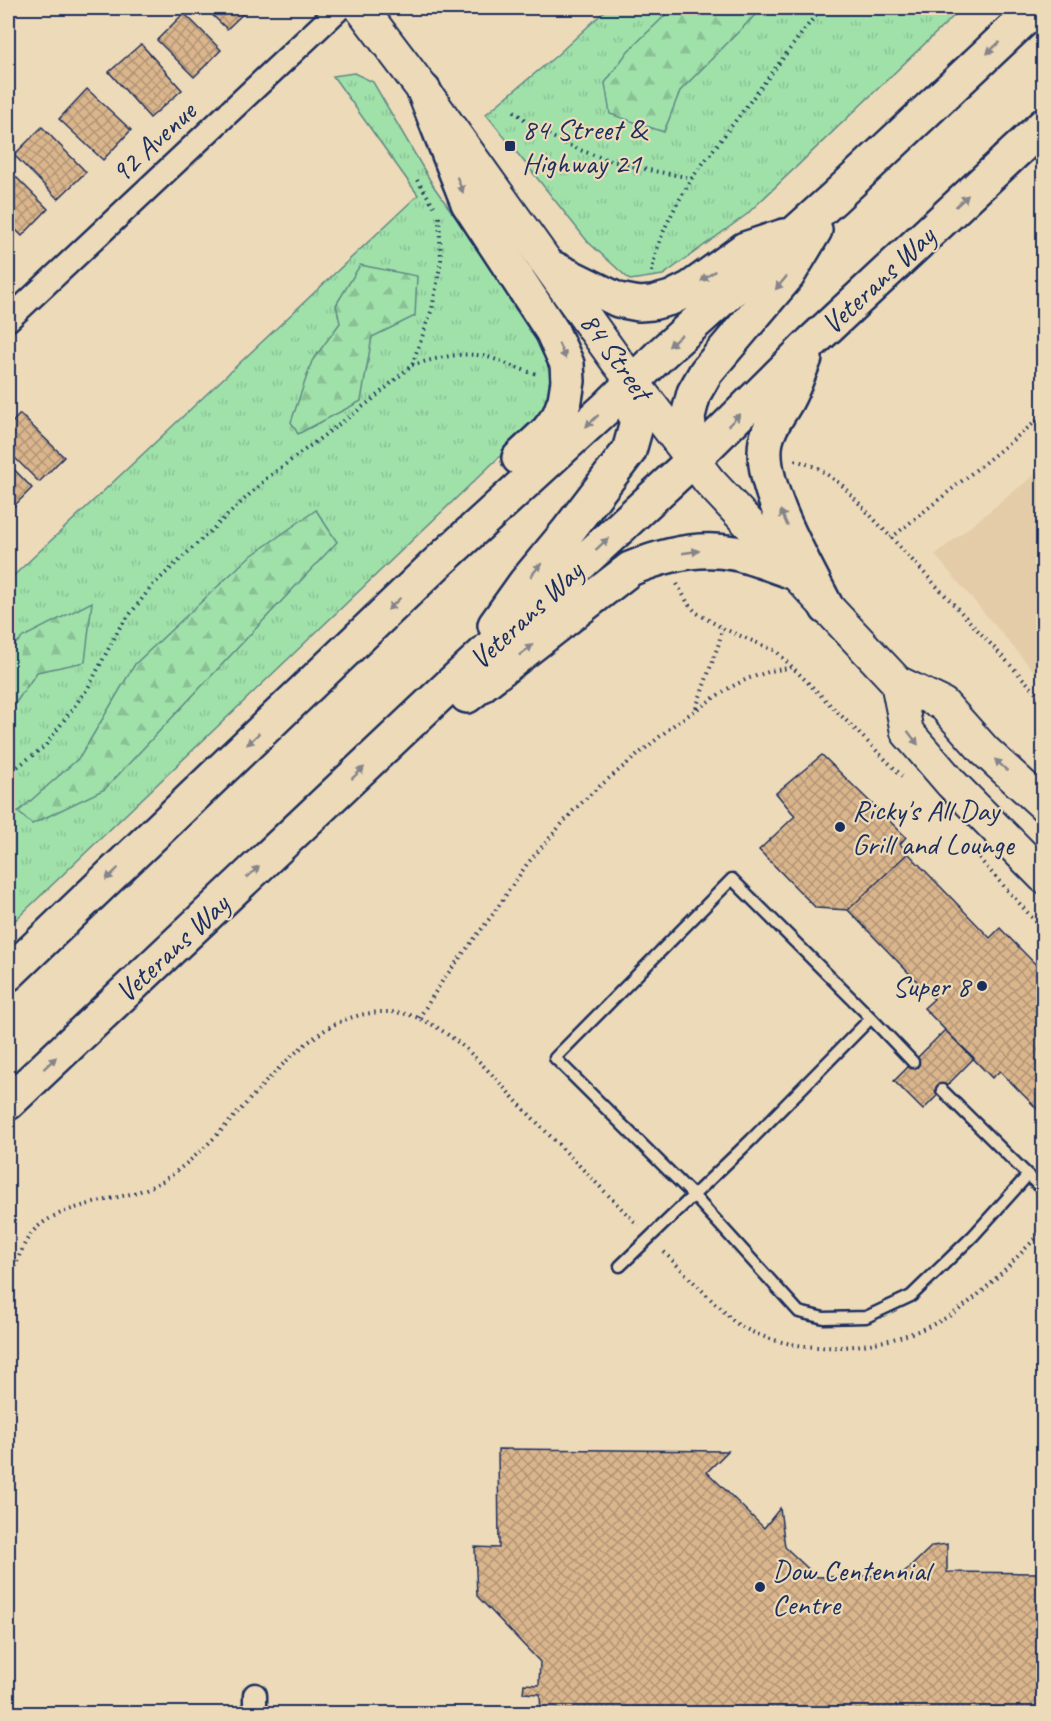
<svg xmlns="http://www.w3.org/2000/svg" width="1051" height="1721" font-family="Caveat,sans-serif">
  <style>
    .built { fill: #e4cca9 }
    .grass { fill: url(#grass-tufts); stroke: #5e8884; stroke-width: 1.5 }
    .forest { fill: url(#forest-firs); stroke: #5e8884; stroke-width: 1.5 }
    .building { fill: url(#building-cross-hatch); stroke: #1b2f5e; stroke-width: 1.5 }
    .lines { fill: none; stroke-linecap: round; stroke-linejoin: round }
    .lane-casing { stroke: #1b2f5e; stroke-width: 15 }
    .street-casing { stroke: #1b2f5e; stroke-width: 27 }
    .secondary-casing { stroke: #1b2f5e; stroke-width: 36 }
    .primary-casing { stroke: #1b2f5e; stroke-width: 38 }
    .path { stroke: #1b2f5e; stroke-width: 4; stroke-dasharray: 1.5 4.5; stroke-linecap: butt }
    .lane { stroke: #eddab8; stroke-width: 10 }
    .street { stroke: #eddab8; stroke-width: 22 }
    .secondary { stroke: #eddab8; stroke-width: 32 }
    .primary { stroke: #eddab8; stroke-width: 33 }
    .oneway { fill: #84848b }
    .poi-dot { fill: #1b2f5e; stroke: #eddab8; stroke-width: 2 }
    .labels { text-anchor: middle; stroke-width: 4.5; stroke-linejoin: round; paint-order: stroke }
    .poi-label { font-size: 30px; fill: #1b2f5e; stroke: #eddab8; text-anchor: start }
    .street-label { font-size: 30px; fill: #1b2f5e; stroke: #eddab8 }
  </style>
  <defs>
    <pattern id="grass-tufts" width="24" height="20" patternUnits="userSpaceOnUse" patternTransform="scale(1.5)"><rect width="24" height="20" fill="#a0e1aa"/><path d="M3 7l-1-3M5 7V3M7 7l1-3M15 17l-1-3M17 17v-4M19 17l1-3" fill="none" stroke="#89c195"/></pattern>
    <pattern id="forest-firs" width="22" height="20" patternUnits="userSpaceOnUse" patternTransform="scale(1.5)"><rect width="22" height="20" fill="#a0e1aa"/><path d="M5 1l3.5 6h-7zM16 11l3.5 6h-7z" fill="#89c195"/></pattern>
    <pattern id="building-cross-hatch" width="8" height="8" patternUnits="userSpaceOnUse" patternTransform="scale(1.5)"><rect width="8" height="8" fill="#dbb68c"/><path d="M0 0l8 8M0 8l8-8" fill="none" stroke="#b19476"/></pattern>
  </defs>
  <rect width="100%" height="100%" fill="#eddab8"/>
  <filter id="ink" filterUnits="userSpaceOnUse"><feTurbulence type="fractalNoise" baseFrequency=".0167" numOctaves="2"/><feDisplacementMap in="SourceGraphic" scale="12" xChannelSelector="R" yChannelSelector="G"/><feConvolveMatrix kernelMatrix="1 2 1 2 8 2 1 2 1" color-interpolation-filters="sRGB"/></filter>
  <g filter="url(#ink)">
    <path class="built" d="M1043 468V682L935 555Z"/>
    <path class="grass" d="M608 8H962L746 215 663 275 630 280 588 242 486 114 556 56Z
      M354 73 373 82 434 187 518 305 554 362 548 402 519 438 8 927V581L418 195 333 76Z"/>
    <path class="forest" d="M673 8H762L680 91 664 132 610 114 605 83 628 51Z
      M360 265 417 276 415 316 372 337 361 401 298 434 291 422 312 361 340 323 336 305Z
      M316 510 337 542 105 789 32 824 18 812 80 757 135 664 248 558Z
      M92 602 85 662 37 672 8 714V651L23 637Z"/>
    <path class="building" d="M205 8H249L227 29Z
      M184 13 221 50 194 77 157 40Z
      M141 44 182 90 150 118 109 72Z
      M87 89 131 130 103 160 59 119Z
      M42 127 86 172 58 199 14 155Z
      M8 169 48 209 22 236 8 222Z
      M20 414 64 457 39 482 8 451V427Z
      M8 463 32 488 8 512Z
      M822 755 906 837 900 844 908 853 848 910 816 908 759 850 795 816 776 793Z
      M908 853 990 938 1000 928 1044 973V1116L1000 1071 992 1078 945 1030 924 1008 934 999 848 910Z
      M945 1030 974 1058 923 1110 894 1081Z
      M498 1449 728 1451 707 1472 764 1528 780 1508 785 1547 817 1577 902 1575 932 1546 947 1544V1572L1044 1573V1714H541L540 1694 523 1693 524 1684 539 1685 540 1662 477 1596 475 1547 499 1548Z"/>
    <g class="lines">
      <g class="lane-casing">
        <path id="lane" d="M871 1018 732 879 555 1058 693 1195 799 1312 824 1318 866 1317 911 1296 973 1236 1028 1175
          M942 1090 1044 1191
          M620 1266 751 1140 871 1018 913 1062"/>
      </g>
      <g class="street-casing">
        <path id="street" d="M8 320 340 8
          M255 1714V1695"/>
      </g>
      <g class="secondary-casing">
        <path id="secondary" d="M361 8 424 91 616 360 709 481 897 682 943 704 984 750 1044 805
          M897 682 907 732 951 783 1044 877"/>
      </g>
      <g class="primary-casing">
        <path id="primary" d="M424 91 468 203 552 331 567 364 568 381 565 400 559 416 548 431 519 458
          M551 267 618 300 639 304 652 303 671 298 691 288 745 249 784 236
          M805 358C799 372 794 387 787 400 779 415 770 423 766 441 757 484 807 568 827 608
          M692 461 688 416 694 393 706 372 788 275 815 230
          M495 625 525 583 568 531 629 451 636 426 633 380
          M467 696 630 569C663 555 698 546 734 553 754 557 775 566 795 573
          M8 974 436 564 605 409 662 353 834 198 1036 8
          M8 1103 451 684 692 461 812 342 1044 125"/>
      </g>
      <path class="path" d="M514 111C565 154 628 167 692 178
        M417 180 434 206
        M652 272C656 239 675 207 692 178L821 8
        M412 365C439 358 466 349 494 359 509 364 522 371 538 374
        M795 460 818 468 842 485 1044 701
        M891 538 1044 415
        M677 584 689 605 697 613 722 628 776 651 902 776
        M696 708 719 643 722 628
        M8 774 45 746 88 688 120 627 152 586 267 478 373 399 412 365 432 309 438 278 441 260 439 216
        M967 845 1044 931
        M419 1018 443 980 493 914 527 864 573 811 595 790 675 724 727 689 747 679 771 671 795 667
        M664 1252C682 1270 700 1289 719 1307 725 1312 732 1321 739 1325 801 1362 898 1350 957 1311 988 1290 1017 1256 1044 1230
        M8 1284C15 1270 19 1252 28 1238 51 1202 119 1203 155 1185 163 1181 171 1176 178 1170 231 1130 266 1070 322 1032 349 1013 390 1005 421 1019 461 1037 491 1074 520 1105 559 1145 598 1185 638 1225"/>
      <use href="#lane" class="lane"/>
      <use href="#street" class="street"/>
      <use href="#secondary" class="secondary"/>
      <use href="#primary" class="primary"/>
    </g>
    <defs><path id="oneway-solid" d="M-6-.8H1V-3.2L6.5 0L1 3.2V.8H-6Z" transform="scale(1.5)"/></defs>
    <g class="oneway">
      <use href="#oneway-solid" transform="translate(993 48) rotate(137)"/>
      <use href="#oneway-solid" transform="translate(460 185) rotate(69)"/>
      <use href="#oneway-solid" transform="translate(962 201) rotate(-43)"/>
      <use href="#oneway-solid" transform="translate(708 276) rotate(144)"/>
      <use href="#oneway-solid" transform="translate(781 283) rotate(130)"/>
      <use href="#oneway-solid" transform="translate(675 341) rotate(138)"/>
      <use href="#oneway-solid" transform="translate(562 351) rotate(65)"/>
      <use href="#oneway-solid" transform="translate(734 420) rotate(-45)"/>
      <use href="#oneway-solid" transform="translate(592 421) rotate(137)"/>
      <use href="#oneway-solid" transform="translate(784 518) rotate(-114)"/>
      <use href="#oneway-solid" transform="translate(602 544) rotate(-43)"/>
      <use href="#oneway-solid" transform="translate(691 552) rotate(-8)"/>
      <use href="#oneway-solid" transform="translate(536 570) rotate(-50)"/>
      <use href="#oneway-solid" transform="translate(394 604) rotate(136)"/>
      <use href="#oneway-solid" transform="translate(526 650) rotate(-38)"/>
      <use href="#oneway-solid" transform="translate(913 738) rotate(53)"/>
      <use href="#oneway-solid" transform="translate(253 739) rotate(136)"/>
      <use href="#oneway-solid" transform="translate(1001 765) rotate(-137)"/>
      <use href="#oneway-solid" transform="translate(358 773) rotate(-43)"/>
      <use href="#oneway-solid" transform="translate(253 872) rotate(-43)"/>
      <use href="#oneway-solid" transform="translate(112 874) rotate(136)"/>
      <use href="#oneway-solid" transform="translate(50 1063) rotate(-43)"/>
    </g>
  </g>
  <g class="poi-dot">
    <rect x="504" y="140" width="12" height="12" rx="3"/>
    <circle cx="840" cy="827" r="6"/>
    <circle cx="982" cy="986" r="6"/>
    <circle cx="760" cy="1587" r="6"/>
  </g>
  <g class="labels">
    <g class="poi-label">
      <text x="522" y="139">84 Street &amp;<tspan x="522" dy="34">Highway 21</tspan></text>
      <text x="852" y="820">Ricky's All Day<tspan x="852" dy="34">Grill and Lounge</tspan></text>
      <text x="970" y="996" text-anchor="end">Super 8</text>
      <text x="772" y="1580">Dow Centennial<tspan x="772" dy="34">Centre</tspan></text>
    </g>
    <g class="street-label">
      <text transform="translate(153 142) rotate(-43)" y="10">92 Avenue</text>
      <text transform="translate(878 280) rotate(-43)" y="10">Veterans Way</text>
      <text transform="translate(616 356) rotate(54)" y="10">84 Street</text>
      <text transform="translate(526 615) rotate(-43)" y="10">Veterans Way</text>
      <text transform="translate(172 948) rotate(-43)" y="10">Veterans Way</text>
    </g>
  </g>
  <rect width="1051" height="1721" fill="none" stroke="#eddab8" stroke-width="30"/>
  <rect x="15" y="15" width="1021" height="1691" fill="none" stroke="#1b2f5e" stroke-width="2" filter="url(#ink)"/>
</svg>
